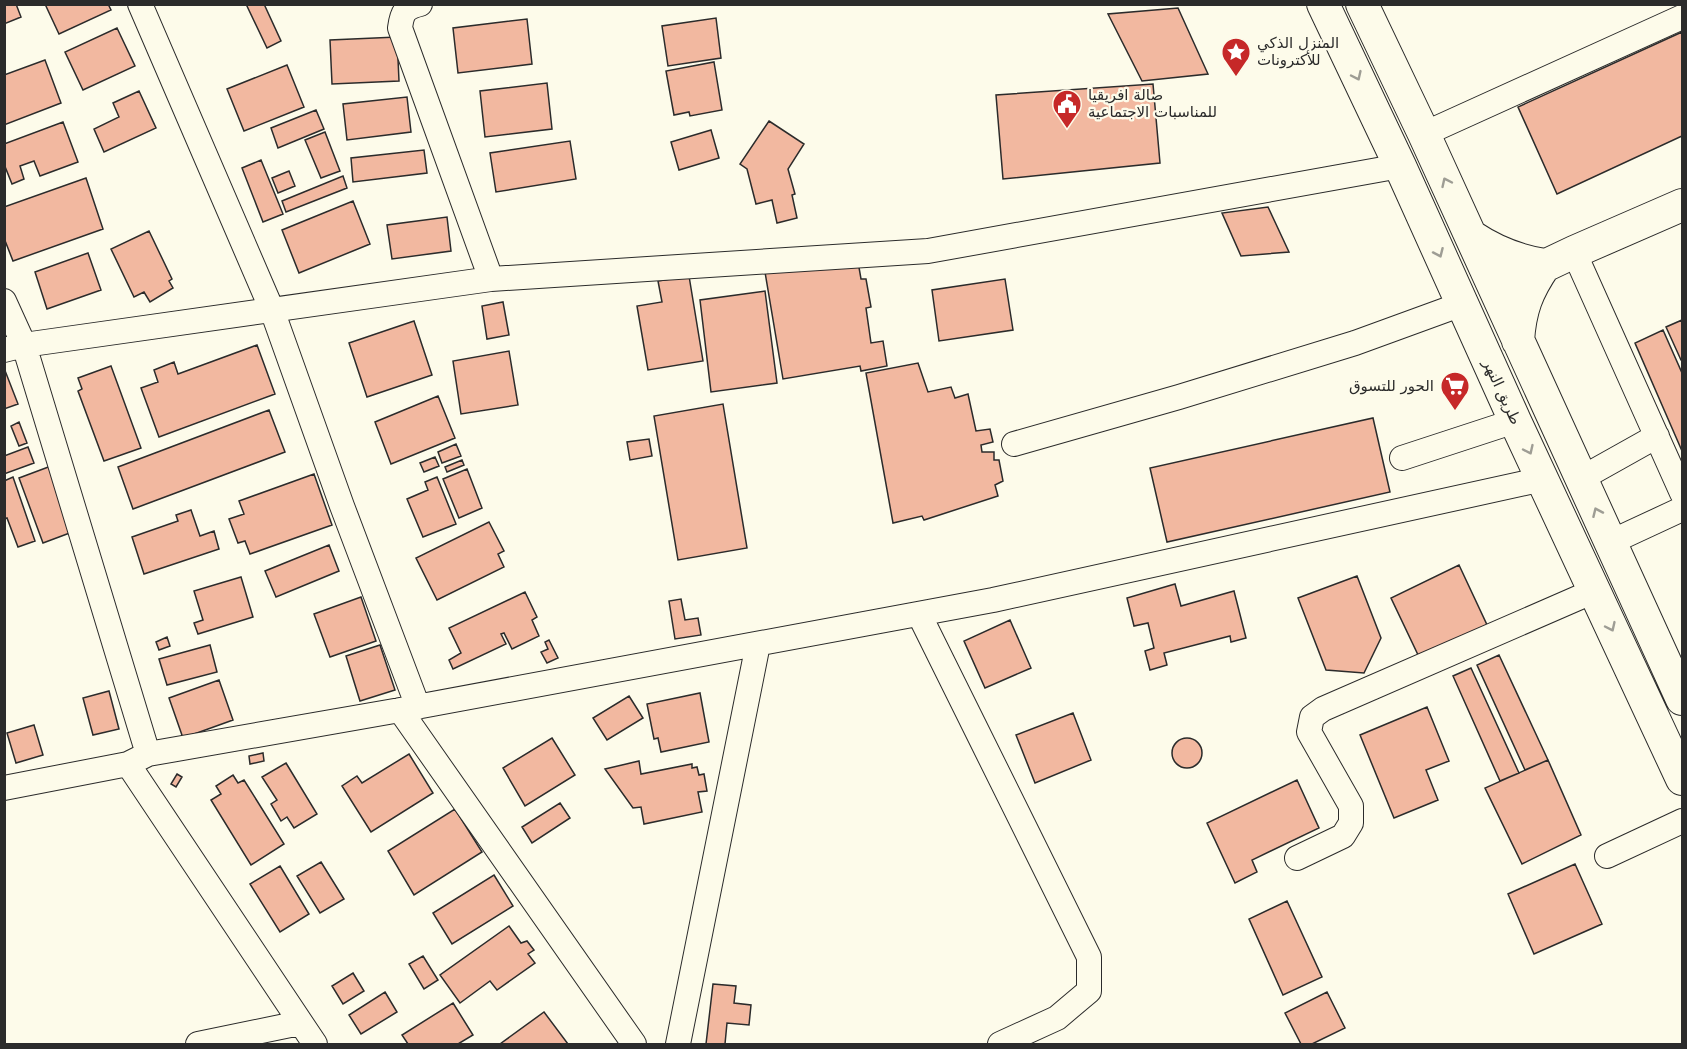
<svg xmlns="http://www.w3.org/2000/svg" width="1687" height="1049" font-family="'DejaVu Sans','Noto Sans Arabic',sans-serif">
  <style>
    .building { fill: #f2b8a0; stroke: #2b2b2b; stroke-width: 1.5 }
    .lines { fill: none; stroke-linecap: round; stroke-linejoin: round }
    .minor-casing { stroke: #2b2b2b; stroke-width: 26 }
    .major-casing { stroke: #2b2b2b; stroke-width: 34 }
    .minor { stroke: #fdfbea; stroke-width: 24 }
    .major { stroke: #fdfbea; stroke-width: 32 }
    .oneway { stroke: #9e9d94 }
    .labels { text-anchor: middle; stroke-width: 4.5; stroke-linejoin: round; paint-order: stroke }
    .poi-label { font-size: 15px; fill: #2b2b2b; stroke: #fdfbea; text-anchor: start }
    .street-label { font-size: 15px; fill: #2b2b2b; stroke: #fdfbea }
  </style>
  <rect width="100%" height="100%" fill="#fdfbea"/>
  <path class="building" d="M4 4H16L21 17 4 24Z
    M45 4H108L111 10 59 34Z
    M246 4H264L281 41 267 48Z
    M1178 8 1208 74 1142 81 1108 14Z
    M716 18 721 58 668 66 662 26Z
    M527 19 532 64 458 73 453 28Z
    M117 28 135 66 83 90 65 52Z
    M1682 32V136L1557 194 1518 107Z
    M397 37 399 81 332 84 330 40Z
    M45 60 61 103 4 125V75Z
    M714 62 722 110 690 116 689 112 674 115 666 71Z
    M287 65 304 107 244 131 227 89Z
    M547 83 552 129 485 137 480 91Z
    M1153 84 1160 163 1003 179 996 95Z
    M139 91 156 128 104 152 94 129 119 117 113 103Z
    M407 97 411 132 347 140 343 104Z
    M316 110 324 129 278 148 271 128Z
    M769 121 804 144 788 169 795 194 792 195 797 218 777 223 772 200 756 204 747 169 740 164Z
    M63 122 78 162 40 176 34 161 20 166 24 179 12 184 4 164V144Z
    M711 130 719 158 679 170 671 142Z
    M325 132 340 171 321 178 305 140Z
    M570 141 576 179 496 192 490 153Z
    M424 150 427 173 353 182 351 158Z
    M261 160 283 214 263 222 242 168Z
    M289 171 295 186 278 193 272 178Z
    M343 176 347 188 286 212 282 201Z
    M86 178 103 229 13 261 4 238V207Z
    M353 201 370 244 299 273 282 230Z
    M1268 207 1289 252 1241 256 1222 213Z
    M447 217 451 251 392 259 387 225Z
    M149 231 172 279 169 281 173 288 150 302 144 292 134 297 111 249Z
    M88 253 101 290 47 309 35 272Z
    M857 256 861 279H866L871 307 866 308 871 343 883 341 887 366 861 371 860 366 783 379 765 272Z
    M689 276 703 361 648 370 637 306 662 302 658 281Z
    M1005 279 1013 330 939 341 932 290Z
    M765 291 777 383 711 392 700 300Z
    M503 302 509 335 487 339 482 306Z
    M1682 320V360H1681L1666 327Z
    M414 321 432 375 367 397 349 343Z
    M1663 330 1682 373V451L1635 343Z
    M257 345 275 394 159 437 141 388 158 382 154 370 174 362 178 374Z
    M509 351 518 405 461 414 453 361Z
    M918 363 928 392 951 387 955 398 968 394 976 431 990 429 993 442 981 445 982 452H994V460H999L1003 481 995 485 998 496 924 520 922 516 893 523 866 373Z
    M111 366 141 448 104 461 78 391 82 389 78 378Z
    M4 368 18 404 4 409Z
    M438 396 455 438 391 464 375 422Z
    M723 404 747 548 678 560 654 416Z
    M269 410 285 452 133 509 118 467Z
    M1373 418 1390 492 1167 542 1150 468Z
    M19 422 27 443 19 446 11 426Z
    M649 439 652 456 630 460 627 442Z
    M456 444 461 456 442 463 438 452Z
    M28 447 34 463 4 474V456Z
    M435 457 439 466 424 472 420 463Z
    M462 460 464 465 447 472 445 467Z
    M51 466 75 531 43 543 19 478Z
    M467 469 482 508 459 518 443 479Z
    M314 474 332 525 250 554 245 541 238 543 229 519 244 514 239 501Z
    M13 477 35 541 18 547 7 518 4 519V481Z
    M437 477 456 524 423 537 407 499 428 490 425 482Z
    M191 510 200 536 214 531 219 549 144 574 132 537 178 521 176 515Z
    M489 522 504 551 498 554 504 567 437 600 416 558Z
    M329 545 339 571 276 597 265 571Z
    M1459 565 1488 627 1420 659 1391 598Z
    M1357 576 1381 638 1364 673 1326 670 1298 598Z
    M241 577 253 617 198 634 194 623 203 620 194 591Z
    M1175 584 1181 606 1234 591 1246 638 1231 642 1230 636 1164 653 1167 665 1150 670 1145 651 1154 648 1148 623 1134 626 1127 598Z
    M525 592 537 617 532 620 539 636 512 649 504 633 501 634 506 644 453 669 449 660 461 653 449 628Z
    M361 597 376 641 330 657 314 614Z
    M681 599 685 620 698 618 701 635 675 639 669 601Z
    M1010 620 1031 668 985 688 964 641Z
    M167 637 170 646 159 650 156 642Z
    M549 640 558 658 547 663 541 652 548 649 545 642Z
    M210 645 217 672 167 685 159 659Z
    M380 645 395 690 360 701 346 656Z
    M1499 655 1548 760 1525 770 1477 665Z
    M1471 668 1519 773 1500 781 1453 676Z
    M219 680 233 720 183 738 169 698Z
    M109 691 119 729 93 735 83 698Z
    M700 693 709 742 661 752 658 738 654 739 647 704Z
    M629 696 643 718 607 740 593 718Z
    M1427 707 1449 761 1426 770 1438 800 1394 818 1360 735Z
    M1073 713 1091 760 1035 783 1016 735Z
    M34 725 43 755 16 763 7 733Z
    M552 738 575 775 525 806 503 768Z
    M1172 753a15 15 0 1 1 30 0a15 15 0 1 1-30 0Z
    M263 753 264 761 250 764 249 756Z
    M409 754 433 793 371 832 342 786 357 776 362 783Z
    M1548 760 1581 835 1522 864 1485 788Z
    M639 761 641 774 692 764V768L697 767 699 775 704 774 707 791 698 792 702 812 644 824 641 807 633 808 605 769Z
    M286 763 317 814 294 828 287 817 281 821 271 804 277 800 262 777Z
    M177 774 182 777 176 787 171 784Z
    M233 775 238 783 244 780 284 844 251 865 211 800 221 794 216 786Z
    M1297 780 1319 828 1252 860 1257 872 1235 883 1207 823Z
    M560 803 570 818 532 843 522 827Z
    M455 809 482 852 414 895 388 851Z
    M321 862 344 899 320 913 297 876Z
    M1575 864 1602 924 1534 954 1508 894Z
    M280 866 309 914 280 932 250 884Z
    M494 875 513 906 452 944 433 913Z
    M1287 901 1322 977 1283 995 1249 919Z
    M509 926 521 943 527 941 534 950 528 954 535 963 497 990 490 981 460 1003 440 975Z
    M423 956 438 980 424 989 409 964Z
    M353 973 364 991 343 1004 332 986Z
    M713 984 736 986 734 1003 751 1005 749 1025 727 1023 725 1044H706Z
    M385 992 397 1012 361 1034 349 1015Z
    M1327 992 1345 1028 1312 1044H1301L1285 1013Z
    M453 1003 473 1035 458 1044H408L402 1035Z
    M544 1012 568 1044H500Z"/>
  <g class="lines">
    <g class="minor-casing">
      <path id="minor" d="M140 4 272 310 342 506 418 707
        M420 4C404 8 402 13 400 28L491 279
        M1424 134 1682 17
        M1574 252 1682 493
        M4 301 24 345 148 754
        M4 350 24 345 491 279 928 251 1400 166
        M1014 444 1179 397 1355 343 1462 304
        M1402 458 1515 421
        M1582 478 1657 436
        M1611 542 1682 509
        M919 614 1089 957V991L1057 1018 1000 1044
        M400 710 634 1044
        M128 764 315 1044
        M4 788 128 764 148 754 400 710 993 600 1543 479
        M1607 856 1682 821
        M1297 858 1343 836 1351 823V806L1309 732 1312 717 1323 709 1594 591
        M198 1044 300 1023
        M678 1044 758 644"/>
    </g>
    <g class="major-casing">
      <path id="major" d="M1323 4 1400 166 1515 421 1682 779
        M1362 4 1424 134 1682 699
        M1471 236C1495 252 1517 261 1545 265 1527 291 1520 310 1518 341
        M1496 289 1574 252 1682 205"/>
    </g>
    <use href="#minor" class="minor"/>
    <use href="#major" class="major"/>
  </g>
  <defs><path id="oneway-chevron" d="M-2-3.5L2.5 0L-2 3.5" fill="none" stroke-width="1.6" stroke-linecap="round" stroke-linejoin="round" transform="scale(1.5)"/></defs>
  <g class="oneway">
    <use href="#oneway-chevron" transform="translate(1357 76) rotate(65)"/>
    <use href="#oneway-chevron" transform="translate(1446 182) rotate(-115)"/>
    <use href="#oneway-chevron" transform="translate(1439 253) rotate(66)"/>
    <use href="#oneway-chevron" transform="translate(1529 450) rotate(65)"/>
    <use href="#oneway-chevron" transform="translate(1597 512) rotate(-114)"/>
    <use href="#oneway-chevron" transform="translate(1611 627) rotate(65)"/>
  </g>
  <defs>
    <g id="sight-pin" transform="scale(1.5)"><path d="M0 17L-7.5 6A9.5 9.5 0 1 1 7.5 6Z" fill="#c62828" stroke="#fdfbea"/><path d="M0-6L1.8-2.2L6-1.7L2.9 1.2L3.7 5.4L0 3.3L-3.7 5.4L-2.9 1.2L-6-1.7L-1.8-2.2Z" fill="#fff"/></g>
    <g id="civic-pin" transform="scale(1.5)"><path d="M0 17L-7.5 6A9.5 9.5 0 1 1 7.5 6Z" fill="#c62828" stroke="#fdfbea"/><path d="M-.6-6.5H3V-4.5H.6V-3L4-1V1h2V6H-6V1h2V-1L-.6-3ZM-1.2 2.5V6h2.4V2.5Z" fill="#fff"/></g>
    <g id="supermarket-pin" transform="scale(1.5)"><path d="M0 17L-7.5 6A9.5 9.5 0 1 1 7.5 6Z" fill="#c62828" stroke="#fdfbea"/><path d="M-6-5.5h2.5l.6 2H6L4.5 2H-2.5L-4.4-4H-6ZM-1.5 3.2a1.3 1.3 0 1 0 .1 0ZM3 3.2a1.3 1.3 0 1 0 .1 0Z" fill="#fff"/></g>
  </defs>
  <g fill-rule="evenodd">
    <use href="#sight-pin" x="1236" y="52"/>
    <use href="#civic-pin" x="1067" y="104"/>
    <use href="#supermarket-pin" x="1455" y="386"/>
  </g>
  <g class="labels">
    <g class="poi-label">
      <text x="1257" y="48">المنزل الذكي<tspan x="1257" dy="17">للأكترونات</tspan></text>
      <text x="1088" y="100">صالة افريقيا<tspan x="1088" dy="17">للمناسبات الاجتماعية</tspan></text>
      <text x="1434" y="391" text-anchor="end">الحور للتسوق</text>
    </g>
    <g class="street-label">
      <text transform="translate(1502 392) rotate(65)" y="5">طريق النهر</text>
    </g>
  </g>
  <rect width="1687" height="1049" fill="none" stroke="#2b2b2b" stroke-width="12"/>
</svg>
